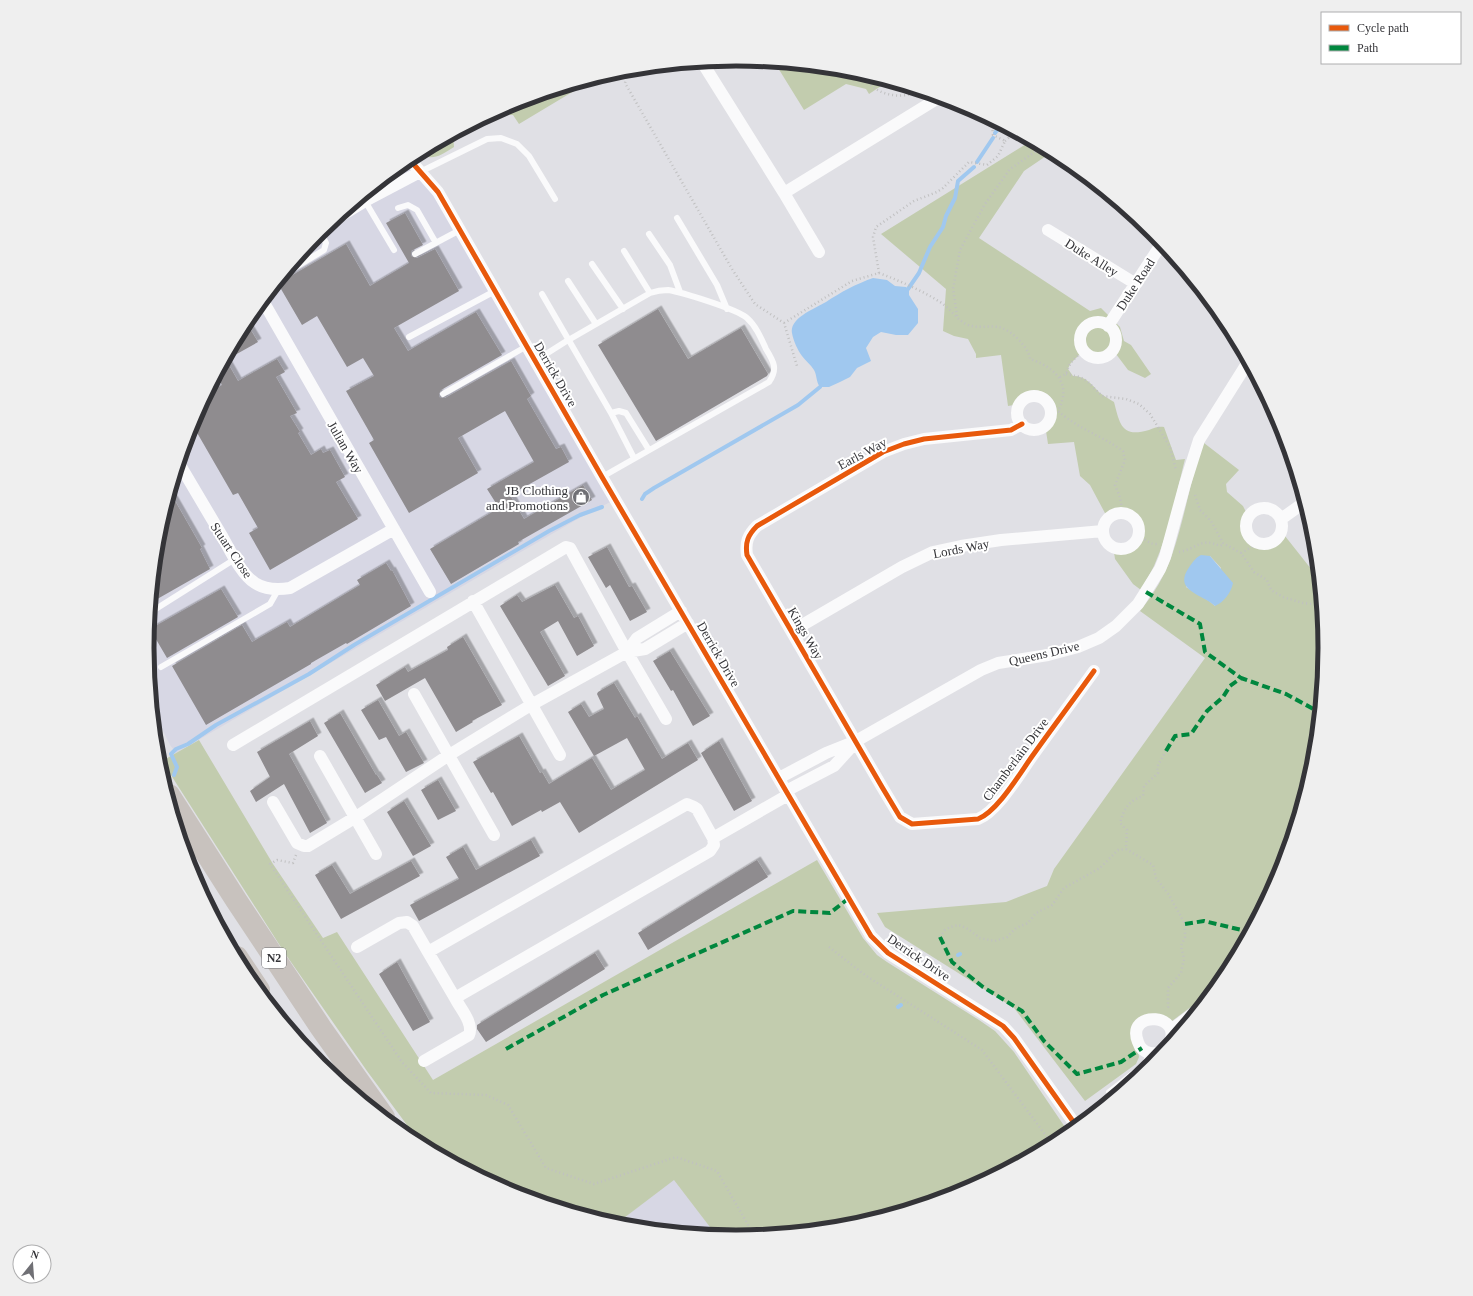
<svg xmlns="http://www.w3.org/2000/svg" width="1473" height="1296" font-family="'Times New Roman',serif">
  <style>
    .built { fill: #d7d7e4 }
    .green { fill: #c2ccae; fill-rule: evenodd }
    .water { fill: #a0c8ef }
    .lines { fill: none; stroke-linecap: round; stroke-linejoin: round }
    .stream { stroke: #a0c8ef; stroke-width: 4 }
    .building { fill: #8f8c8f; filter: url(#shadow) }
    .path { stroke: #c0c0c1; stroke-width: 2.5; stroke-dasharray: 1 3; stroke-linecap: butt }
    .lane { stroke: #fafafb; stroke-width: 6 }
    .street { stroke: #fafafb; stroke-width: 12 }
    .highway { stroke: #c8c2be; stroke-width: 22 }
    .quiet { stroke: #00873e; stroke-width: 4; stroke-dasharray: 8 4; stroke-linecap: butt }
    .cycleway-casing { stroke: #fff; stroke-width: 8 }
    .cycleway { stroke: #e8590c; stroke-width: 5 }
    .labels { text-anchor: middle; stroke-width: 4; stroke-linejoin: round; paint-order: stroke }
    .shield { fill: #fff; stroke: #717174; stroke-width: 1 }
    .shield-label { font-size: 12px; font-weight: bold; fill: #343438 }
    .street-label { font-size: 13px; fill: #343438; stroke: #fff }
    .poi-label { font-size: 13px; fill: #343438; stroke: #fff; text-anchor: end }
    .rim { fill: none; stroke: #343438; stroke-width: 5 }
  </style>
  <defs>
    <filter id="shadow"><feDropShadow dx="3.5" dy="-3.5" stdDeviation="0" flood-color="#0004"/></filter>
  </defs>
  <rect width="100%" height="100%" fill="#e0e0e5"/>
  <path class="built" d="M409 159 437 193 614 500 576 520 176 753 170 745 154 713 148 648 159 533 192 422 247 321 320 231Z
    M674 1179 716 1235 621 1226 616 1224Z"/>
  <path class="green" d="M775 63 852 70 887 82 869 94 866 89 846 84 804 110Z
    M594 79 519 124 513 115H506L502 109 511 104Z
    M453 135 454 147C439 156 434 161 417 154Z
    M1031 141 1052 152 1024 171 979 238 1090 311 1101 308 1120 327 1124 341 1131 345 1151 374 1145 378 1128 370 1116 354C1104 365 1091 364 1080 354L1070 364 1068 369 1073 376C1086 376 1091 384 1100 393 1104 396 1109 399 1114 402 1120 424 1121 438 1149 430 1154 428 1158 426 1164 427L1176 460 1185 459C1176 495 1169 532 1154 566 1150 574 1145 582 1141 590L1133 584 1115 559 1114 552C1159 558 1143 491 1106 515L1090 485 1080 476 1074 442 1048 444 1046 431C1077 405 1031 370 1014 405L1008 406 1001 355 976 358V354L968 339 954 336 943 331 946 289 881 234Z
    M1204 443 1239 470 1226 484 1227 492 1243 506 1246 512C1230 538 1262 561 1282 536H1285L1319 579 1325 648 1314 763 1281 874 1226 975 1215 989 1172 1021C1163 1013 1155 1012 1144 1016L1138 1051 1139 1057 1136 1064 1085 1101 1014 1008 885 927 877 913 1006 902 1047 886 1054 869 1205 658 1140 611C1154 594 1165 575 1172 555 1185 518 1190 479 1204 443ZM1210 556 1221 568 1215 606 1209 601 1186 587Z
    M199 740 273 864 323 938 337 932 433 1080 817 860 863 938 877 955 887 962 979 1020 995 1031 1014 1052 1069 1133 1064 1138 962 1192 851 1226 736 1237 716 1235 674 1180 616 1224 511 1192 421 1144 367 1071 284 952 162 761Z"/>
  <path class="water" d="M873 278 887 280 895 286 906 287 909 291V295L918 309V323L908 335H896L881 332 873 337 866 348 871 361 857 368 850 377 840 382 829 387H820C816 382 817 375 814 370 811 365 805 360 802 356 798 351 793 340 792 333 789 318 816 308 826 302 841 292 856 284 873 278Z
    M1201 555 1210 556 1233 583C1231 593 1224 602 1215 606 1202 594 1174 591 1188 569 1192 563 1195 558 1201 555Z"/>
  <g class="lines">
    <path class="stream" d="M995 133 1001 125
      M977 162 993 138
      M908 289 919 273 930 247 943 227 946 216 955 198 958 181 974 167
      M642 499 645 494 654 488 798 405 820 387
      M174 775 177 767 171 754 176 749 188 744 216 725 309 674 354 645 549 531 580 515 602 507
      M958 955 960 954
      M898 1007 901 1005"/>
  </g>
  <path class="building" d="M405 213 423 245 411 251V256L417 258 435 249 459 291 394 328 408 351 476 312 502 355 441 390 439 394V397L443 398H445L511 361 531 396 527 399 556 449 561 447 569 462 510 495 524 519 583 485 592 500 518 542 519 544 451 584 430 549 499 508 487 489 534 462 505 411 458 438 478 473 409 513 369 443 374 440 346 391 374 376 363 358 347 367 317 316 302 325 281 289 284 280 346 244 370 286 409 263 386 223Z
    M658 309 688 359 741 328 768 374 767 376 656 441 598 345Z
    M246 322 258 342 226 360 238 381 277 359 285 372 276 377 297 413 290 416 300 432 298 433 311 455 321 449 323 453 330 450 345 477 336 482 358 519 270 570 249 533 258 528 238 493 233 495 192 424 208 393 222 385 217 376Z
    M171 494 202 548 200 549 210 569 152 602 159 533Z
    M607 547 629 587 632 586 647 612 630 621 610 585 606 588 588 557Z
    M386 563 391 571 392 570 411 606 347 644 346 643 311 663V664L206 725 172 666 242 625 252 642 287 622 290 627 360 585 357 580Z
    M555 585 574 618 578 616 594 646 577 656 558 621 540 632 565 676 548 686 500 606 517 595 522 602Z
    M221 589 238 617 167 658 150 629Z
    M463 637 502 705 472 721 473 722 456 732 425 678 385 701 376 685 405 667 408 672 448 650 447 647Z
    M670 651 710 716 693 726 673 690 671 691 653 661Z
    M614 683 635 718 637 716 662 759 688 743 698 760 579 833 560 802 542 812 541 810 512 826 493 792 491 793 473 762 519 736 540 773 542 772 549 784 592 758 611 790 645 770 627 738 594 756 568 712 581 704 589 717 604 709 597 694 598 692Z
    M378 700 399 736 406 732 424 763 406 772 386 737 379 740 361 710Z
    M340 713 376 775H377L382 783 365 793 324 723Z
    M310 721 318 736 289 754 327 823 310 833 284 784 256 802 250 791 270 777 257 752Z
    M719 741 752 801 734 811 701 753Z
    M438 780 456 811 438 820 421 790Z
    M404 801 431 846 413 856 387 812Z
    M531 840 540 856 419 921 410 905 459 879 446 857 463 847 476 870Z
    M757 860 768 877 648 950 638 933Z
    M411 861 420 876 341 919 315 875 332 865 350 894Z
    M595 953 605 969 486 1042 477 1029V1025Z
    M397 962 430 1022 413 1031 379 974Z"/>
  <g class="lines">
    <path class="path" d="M628 70 625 83 732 269 755 304 784 323 797 366
      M860 73C864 77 868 83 873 87 886 97 905 98 920 91
      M1005 141 1015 132
      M879 273 873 237 876 227 914 201 937 192 943 188 969 162 987 165 998 156 1005 141 993 135 992 126 985 116
      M957 316 953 289 960 250 985 204 1010 169 1042 147
      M784 323 852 281 879 273C900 281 921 290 940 302 950 308 956 319 966 324 978 330 990 324 1002 328 1013 332 1029 348 1030 359 1054 367 1073 383 1058 411 1077 428 1102 436 1123 451L1125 460 1115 485 1120 497 1123 514
      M1066 374 1080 377 1087 381 1102 396 1126 399 1139 404 1150 414 1170 447 1176 470
      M1060 377 1066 374C1069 363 1074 358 1084 351
      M1051 411H1058
      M1195 495 1200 510 1211 521 1223 543 1241 553 1254 572 1267 580 1271 590 1283 597 1303 603 1321 605
      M1138 535C1144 538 1150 545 1157 544
      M1179 552C1196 549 1201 537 1220 546L1224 544
      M1241 553 1253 546 1256 542
      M1166 751 1157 767 1158 773 1144 786 1143 796C1128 801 1124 809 1120 823L1127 830 1126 849 1153 865 1156 878 1169 895 1185 924V937L1181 946 1184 959 1181 973 1168 988V1007L1167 1010
      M296 855 293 863 277 860 270 864 402 1062 431 1093 486 1095 508 1105 546 1168 594 1184 676 1157 717 1171 754 1235
      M940 937 945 930 950 927 959 925 968 929 980 938 995 941 1007 937 1016 928 1028 923 1036 913 1052 905 1064 888 1100 868 1118 850 1126 849
      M829 947 865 975 982 1050 1050 1141 1051 1144"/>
    <path class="lane" d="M420 172 487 139 501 138 517 144 529 156 555 199
      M365 201 394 250
      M398 208 408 205 417 210 436 243
      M677 218 717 285 727 309
      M649 234 670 265 680 292
      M624 251 650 293
      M415 254 460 230
      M592 264 623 309
      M286 273 324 250 326 243 320 232
      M568 281 596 324
      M542 294 611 413 634 458
      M409 337 495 291
      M535 361 565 342 650 293C656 291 661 290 668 290 681 292 737 309 747 318 756 326 761 338 766 349 774 362 778 369 769 382L602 477
      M443 394 527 346
      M611 413 619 411 626 413 649 450
      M151 612 235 559
      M161 667 270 604 278 590
      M1109 1092 1145 1064 1149 1053"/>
    <path class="street" d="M702 62 784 193 819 252
      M409 159 438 192 602 477 871 936 888 953 1003 1026 1014 1038 1077 1127
      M784 193 940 97
      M337 218 365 201 420 172
      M1048 230 1136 284
      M263 301 430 592
      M1080 340a18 18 0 1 1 36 0a18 18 0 1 1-36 0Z
      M1108 326 1162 243
      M1017 413a17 17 0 1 1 34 0a17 17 0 1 1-34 0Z
      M1022 424 1011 430 924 439 904 444 883 452 757 526C748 535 745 542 747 555L882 787 900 817 912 824 978 819C998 811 1020 773 1033 755 1053 727 1074 699 1094 671
      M180 465C194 489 208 512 222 536 230 550 241 574 255 583 266 590 278 590 290 588L394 529
      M1246 526a18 18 0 1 1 36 0a18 18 0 1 1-36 0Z
      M1103 531a18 18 0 1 1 36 0a18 18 0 1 1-36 0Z
      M1281 519 1305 502
      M473 601 560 755
      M792 631 902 567 933 552 961 546 1001 540 1103 531
      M627 652 637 638 681 611
      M414 694 494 835
      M233 745 566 547 570 548 627 652 666 719
      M320 756 376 854
      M779 778 826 753 856 741 981 670 998 663 1048 655 1078 647 1099 638 1116 626 1138 604 1160 569 1165 557 1185 484 1199 440 1248 362
      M786 791 834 766 854 744
      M273 802 297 843 304 846H308L356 817 449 755 531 705 627 652 645 649 688 623
      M687 804 694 807 697 809 713 838 714 845 710 851 455 998 428 952Z
      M713 838 788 795
      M357 947 399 923 407 922 413 926 428 952
      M1171 1030 1199 1009
      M1166 1048C1157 1056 1142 1055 1138 1042 1125 1009 1187 1013 1168 1046
      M424 1061 469 1035C474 1023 460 1008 455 998"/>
    <path class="highway" d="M169 795 236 900 321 1028 384 1117
      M237 957 259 990"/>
    <path class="quiet" d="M1146 592 1200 624 1205 652 1241 678
      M1166 751 1175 736 1191 734 1207 711 1223 697 1230 686 1241 678 1286 694 1319 712
      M1185 924 1204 921 1250 932
      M940 937 952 962 983 987 1022 1011 1044 1041 1077 1074 1121 1062 1142 1048
      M506 1049 603 995 793 911 830 913 849 898"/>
    <g class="cycleway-casing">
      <path id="cycleway" d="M409 159 438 192 602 477 871 936 888 953 1003 1026 1014 1038 1077 1127
        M1022 424 1011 430 924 439 904 444 883 452 757 526C748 535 745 542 747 555L882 787 900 817 912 824 978 819C998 811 1020 773 1033 755 1053 727 1074 699 1094 671"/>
    </g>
    <use href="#cycleway" class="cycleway"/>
  </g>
  <defs>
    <g id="shop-disc" transform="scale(0.9)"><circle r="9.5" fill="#707075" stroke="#fff"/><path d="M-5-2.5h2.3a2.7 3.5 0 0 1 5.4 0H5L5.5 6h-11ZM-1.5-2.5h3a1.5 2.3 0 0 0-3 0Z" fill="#fff"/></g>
  </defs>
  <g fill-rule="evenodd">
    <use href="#shop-disc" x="581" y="497"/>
  </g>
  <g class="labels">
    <rect class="shield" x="262" y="948" width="24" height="20" rx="3"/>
    <g class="shield-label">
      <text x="274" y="962">N2</text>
    </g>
    <g class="street-label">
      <text transform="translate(1092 257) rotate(32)" y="5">Duke Alley</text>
      <text transform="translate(1135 284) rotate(-57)" y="5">Duke Road</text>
      <text transform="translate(556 374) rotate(60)" y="5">Derrick Drive</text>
      <text transform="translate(346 447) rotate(60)" y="5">Julian Way</text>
      <text transform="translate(862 453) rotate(-28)" y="5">Earls Way</text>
      <text transform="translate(961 548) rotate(-11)" y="5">Lords Way</text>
      <text transform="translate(232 550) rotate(56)" y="5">Stuart Close</text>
      <text transform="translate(806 633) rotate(60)" y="5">Kings Way</text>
      <text transform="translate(1044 653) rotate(-13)" y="5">Queens Drive</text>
      <text transform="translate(719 654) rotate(60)" y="5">Derrick Drive</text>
      <text transform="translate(1015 759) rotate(-53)" y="5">Chamberlain Drive</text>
      <text transform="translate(919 957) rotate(34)" y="5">Derrick Drive</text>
    </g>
    <g class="poi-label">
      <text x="568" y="495">JB Clothing<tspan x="568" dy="15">and Promotions</tspan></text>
    </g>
  </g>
  <path d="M0 0H1473V1296H0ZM154 648a582 582 0 1 1 1164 0a582 582 0 1 1-1164 0Z" fill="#efefef" fill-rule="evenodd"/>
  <path class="rim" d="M154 648a582 582 0 1 1 1164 0a582 582 0 1 1-1164 0Z"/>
  <rect x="1321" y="12" width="140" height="52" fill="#ffffff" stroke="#aeaeaf"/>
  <rect x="1329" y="25" width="20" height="6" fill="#e8590c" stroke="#aeaeaf"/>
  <text x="1357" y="32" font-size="12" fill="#343438">Cycle path</text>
  <rect x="1329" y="45" width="20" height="6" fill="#00873e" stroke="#aeaeaf"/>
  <text x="1357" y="52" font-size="12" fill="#343438">Path</text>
  <g transform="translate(32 1264) rotate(17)"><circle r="19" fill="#ffffff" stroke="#aeaeaf"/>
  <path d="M0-3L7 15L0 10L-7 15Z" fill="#707075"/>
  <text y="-6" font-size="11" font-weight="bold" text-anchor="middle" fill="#343438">N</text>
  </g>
</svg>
